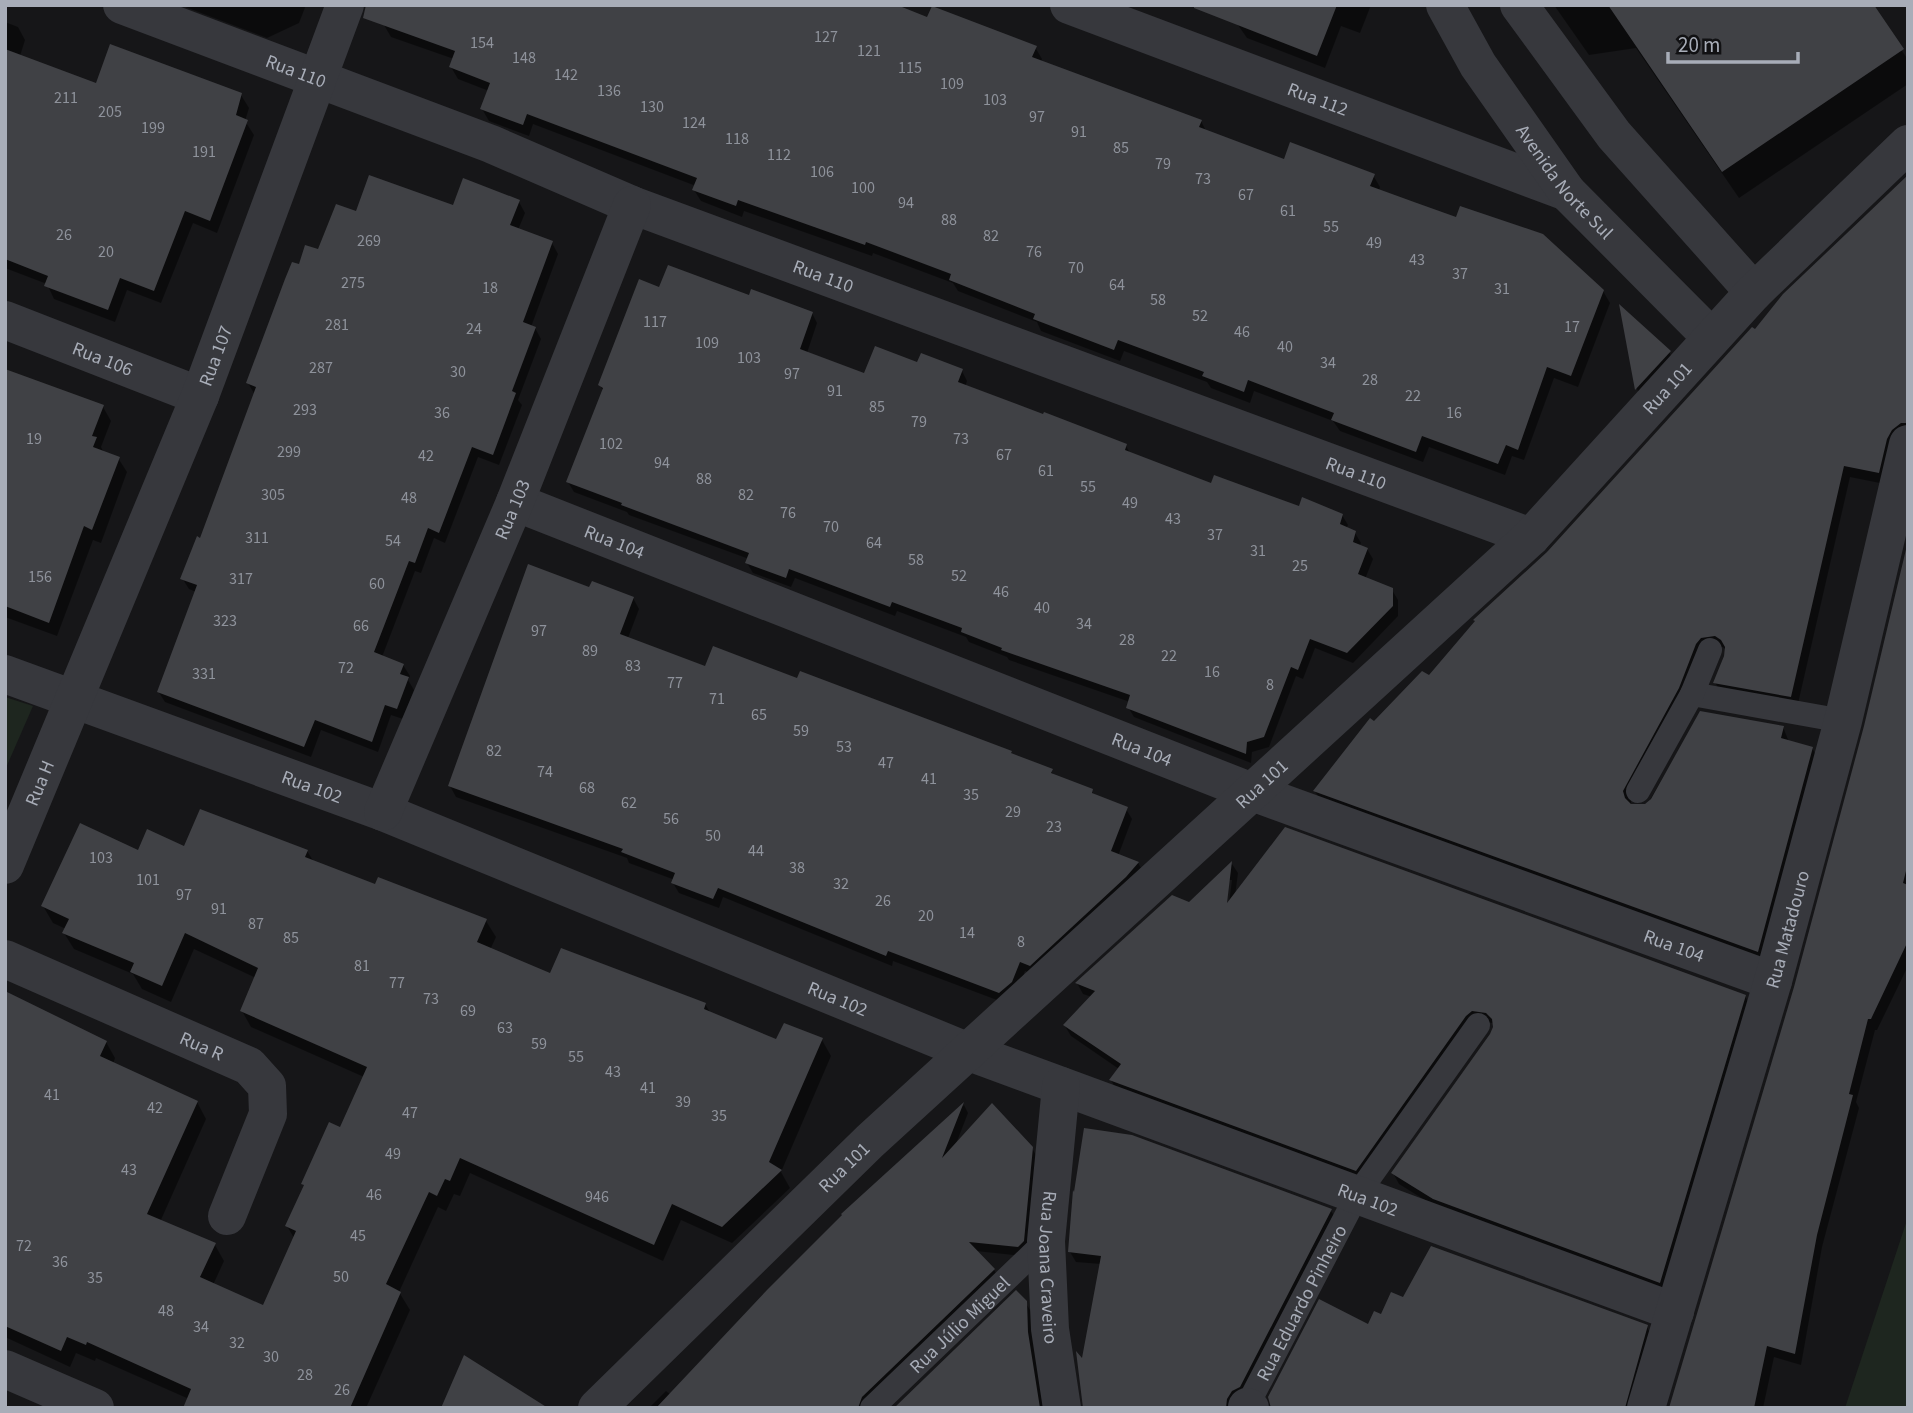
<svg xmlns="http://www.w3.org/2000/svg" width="1913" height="1413" font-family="'Source Sans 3',sans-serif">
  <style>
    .green { fill: #1e261f }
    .shadow { fill: #0007; fill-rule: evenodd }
    .building { fill: #404145 }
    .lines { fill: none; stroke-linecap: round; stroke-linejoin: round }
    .service { stroke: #37383d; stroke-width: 24 }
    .minor { stroke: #37383d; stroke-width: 38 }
    .labels { text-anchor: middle; stroke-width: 7; stroke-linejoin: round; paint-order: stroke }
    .number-label { font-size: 16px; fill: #8e929b }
    .street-label { font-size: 19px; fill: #a8adb8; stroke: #111113 }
  </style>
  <rect width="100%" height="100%" fill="#161618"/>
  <path class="green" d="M5 697 33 706 5 770Z
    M1908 1217V1408H1845Z"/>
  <path class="shadow" d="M180 5H306L299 23 267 38Z
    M1224 5H1371L1360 33 1341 26 1325 68 1247 38Z
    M1554 5H1872L1908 60V84L1739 198 1636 48 1589 55Z
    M928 19 1035 47 1042 59 1041 62 1201 121 1207 133 1285 162 1373 175 1380 187 1379 191 1603 291 1610 303 1578 387 1554 378 1524 460 1512 456 1505 475 1429 447 1423 462 1340 431 1333 421 1254 391 1250 403 1211 388 1207 382 1124 351 1120 361 1041 331 1037 322 958 291 953 283 873 253 872 256 744 211 742 217 701 201 694 190 696 186 533 124 529 136 489 121 482 109 489 91 458 79 451 67 454 59 391 37 384 25Z
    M5 22 18 27 25 40 20 56 97 85 241 95 249 108 245 121 254 135 217 233 193 223 161 303 127 290 115 322 54 299 47 284 5 268Z
    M519 202 525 213 518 230 552 243 558 254 531 327 535 328 541 339 518 400 522 405 499 465 478 457 445 543 434 538 421 573 415 571 382 657 403 665 410 676 408 680 414 690 403 719 391 715 378 752 321 730 311 757 165 702 158 691 196 592 189 589 182 578 201 540 255 395 248 383 300 266 319 252 357 213Z
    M660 289 750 297 812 313 817 323 807 353 865 375 919 365 962 371 967 381 965 387 1126 446 1131 455 1212 485 1300 508 1342 515 1348 525 1346 529 1355 533 1361 543 1359 546 1367 549 1373 559 1365 579 1392 590 1398 600V616L1353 663 1315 648 1303 679 1296 676 1269 747 1252 752 1251 763 1134 717 1128 707 1130 702 1009 660 1007 657 969 642 966 637 897 611 895 616 795 578 791 587 753 573 747 563 749 559 629 515 627 512 574 492 568 482 603 391 600 385Z
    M1621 309 1669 352 1674 361 1641 397 1637 389Z
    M5 371 103 407 111 421 101 447 104 453 118 458 127 472 101 543 93 540 57 636 5 617Z
    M1908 404V435L1885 484 1850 477 1797 708 1721 694 1715 682 1726 650 1723 647 1708 649 1631 797V806L1647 805 1701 712 1783 727 1789 742 1812 748 1819 760 1764 963 1321 802 1315 791 1374 723 1429 678Z
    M1908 548V966L1877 1030H1875L1856 1102 1859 1108 1822 1247 1801 1365 1774 1357 1763 1408H1671L1796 988 1866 727Z
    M590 590 633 598 639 609 628 638 706 668 798 680 1011 753 1013 756 1051 771 1055 777 1092 791 1095 797 1126 809 1132 819 1118 856 1138 863 1144 873 1036 975 1025 971 1017 993 1005 1003 893 961 892 966 723 897 719 908 679 893 673 883 675 880 629 863 627 858 456 797 450 786Z
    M185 848 307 851 314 862 376 886 486 921 496 937 490 950 551 976 705 1004 711 1014 777 1041 822 1040 831 1056 781 1172 790 1188 732 1243 681 1220 663 1261 470 1173 460 1196 454 1194 446 1211 438 1207 399 1292 410 1310 366 1408H190L189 1399 96 1358 95 1361 76 1353 70 1367 5 1337V993L106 1042 115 1058 113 1064 197 1102 206 1119 160 1222 215 1245 224 1261 213 1285 264 1307 294 1238 287 1226 341 1129 364 1077 251 1027 242 1011 256 978 194 949 171 1002 142 989 133 974 74 949 64 933 66 929 53 923 43 906 139 852Z
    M1232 864 1238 873 1235 896 1745 996 1751 1007 1666 1293 1441 1210 1399 1184 1393 1173 1492 1034 1494 1023 1479 1022 1362 1181 1117 1091 1111 1080 1119 1069 1071 1036 1065 1026 1092 997 1083 994 1077 983 1190 904ZM1228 880H1232L1228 911H1224Z
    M964 1105 968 1113 956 1144 1032 1148 1038 1159 1029 1252 1024 1256 976 1251 994 1270 1000 1280 866 1408H649L666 1391 671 1395 843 1214Z
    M1131 1137 1331 1211 1337 1220 1233 1408H1085L1083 1361 1101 1264 1076 1262 1070 1252Z
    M1404 1300 1647 1327 1652 1337 1631 1408H1273L1369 1326Z
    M1025 1302 1032 1313 1043 1408H896Z"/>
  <path class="building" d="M366 5H897L927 17 932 6 1037 46 1032 57 1202 120 1199 127 1284 159 1290 142 1375 174 1370 186 1414 202 1456 217 1460 206 1543 234 1604 290 1571 376 1547 367 1518 450 1506 445 1498 464 1422 436 1416 452 1331 420 1334 413 1248 380 1244 392 1202 376 1204 372 1118 340 1114 350 1033 319 1035 314 949 280 951 274 866 242 865 245 738 200 736 206 692 190 697 178 527 114 523 125 480 109 490 83 449 67 455 51 363 18Z
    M1194 5H1337L1317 56 1194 8Z
    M1608 5H1874L1904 49 1722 172Z
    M110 44 242 93 236 115 248 120 210 221 185 211 154 291 120 278 108 310 44 286 48 276 5 259V49L96 83Z
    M369 175 453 205 463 178 520 200 510 225 553 241 523 322 536 327 512 391 516 393 493 455 472 447 439 533 428 528 415 563 409 561 374 652 404 664 400 674 409 677 397 709 385 705 372 742 315 720 304 747 157 692 197 585 180 579 197 536 200 538 256 387 246 383 285 279 292 262 299 264 305 245 318 249 336 204 356 211Z
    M1908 175V423H1901L1892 430 1887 439 1879 473 1844 466 1791 697 1713 683 1724 656 1725 647 1721 640 1715 636 1701 638 1696 644 1679 688 1623 791 1625 798 1631 804H1645L1651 799 1700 711 1784 726 1781 738 1813 747 1758 952 1313 791 1370 718 1374 721 1422 671 1429 675 1475 621 1473 620 1547 552 1752 327 1755 329 1783 294Z
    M668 265 749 295 751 289 813 312 800 349 864 373 875 346 917 362 921 353 963 369 958 382 1043 414 1044 412 1127 444 1125 450 1211 483 1214 475 1299 506 1302 497 1343 514 1340 524 1356 531 1353 542 1368 548 1358 574 1393 588V606L1347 653 1310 639 1298 670 1291 667 1264 737 1247 742 1246 754 1126 708 1130 695 1001 650 1002 648 961 632 962 628 892 602 890 607 789 569 786 578 745 563 749 553 621 505 622 503 566 482 603 388 598 385 639 279 659 287Z
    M1619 304 1671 351 1635 390Z
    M5 369 104 405 92 436 97 437 93 447 120 457 92 530 84 526 49 623 5 606Z
    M1908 541V863L1903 883 1908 885V941L1871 1019H1868L1849 1094 1853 1095 1817 1235 1795 1354 1767 1346 1754 1408H1669L1794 987 1864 726Z
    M528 564 589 587 592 581 634 597 620 634 705 666 713 646 797 678 800 671 1012 751 1011 753 1053 769 1051 773 1093 789 1092 793 1128 807 1111 851 1139 862 1126 877 1030 966 1020 962 1012 982 999 993 888 951 886 956 718 888 713 899 671 883 675 873 621 852 623 849 448 786Z
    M200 809 308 850 305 857 375 884 378 877 487 919 477 942 550 973 561 948 706 1003 704 1009 776 1039 784 1023 823 1038 769 1162 782 1170 722 1227 672 1204 654 1245 460 1158 450 1181 445 1179 437 1196 429 1192 386 1284 401 1292 350 1408H183L191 1389 87 1342 86 1345 67 1337 61 1351 5 1326V991L107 1041 100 1056 198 1101 147 1214 216 1243 200 1277 263 1305 296 1231 285 1226 304 1185 301 1184 329 1122 340 1127 367 1067 240 1011 258 968 185 933 162 986 130 972 134 963 62 933 69 919 41 906 80 823 138 850 147 829 184 846Z
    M1285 827 1746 995 1660 1283 1433 1199 1391 1173 1490 1034 1493 1027 1492 1019 1486 1013 1472 1011 1466 1016 1356 1171 1109 1080 1121 1064 1063 1025 1095 991 1075 983 1172 895 1189 902 1232 861 1227 903Z
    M964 1102 942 1158 992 1103 1033 1147 1024 1241 1018 1247 969 1242 995 1269 862 1397 858 1408H656L767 1290 842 1215 841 1214Z
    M1084 1128 1132 1135 1332 1209 1240 1387 1232 1391 1227 1399 1226 1408H1083L1076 1351 1082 1358 1101 1256 1068 1252 1073 1190 1074 1192Z
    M1431 1246 1648 1325 1625 1408H1271L1268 1397 1319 1299 1368 1324 1374 1311 1381 1314 1391 1292 1403 1297Z
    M1016 1290 1027 1301 1028 1332 1040 1408H894Z
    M464 1355 548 1408H441Z"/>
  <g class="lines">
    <g class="service">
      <path d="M1692 694 1843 721"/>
      <path d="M1638 791 1692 694 1710 650"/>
      <path id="s1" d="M872 1408 1046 1241"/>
      <path id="s2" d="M1246 1408 1357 1195 1478 1025"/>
    </g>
    <g class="minor">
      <path id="s3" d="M122 5 491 144 632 205 1531 537"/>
      <path id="s4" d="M1069 5 1567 192"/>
      <path id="s5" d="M1445 5 1478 65 1567 192 1711 337"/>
      <path d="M1519 5 1614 135 1754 292"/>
      <path id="s6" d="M5 320 200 396"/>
      <path id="s7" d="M515 502 1252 792 1773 981"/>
      <path id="s8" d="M5 674 383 812 969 1052 1675 1312"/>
      <path id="s9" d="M383 812 515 502 632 205"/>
      <path id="s10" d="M5 865 200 396 345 5"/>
      <path id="s11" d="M5 959 249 1066 267 1086 268 1114 227 1216"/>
      <path id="s12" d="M1061 1086 1046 1241 1050 1329 1062 1408"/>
      <path d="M5 1369 95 1408"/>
      <path d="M1247 1407 1250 1408"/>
      <path id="s13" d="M597 1408 870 1141 1531 537 1754 292 1908 144"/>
      <path id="s14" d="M1646 1408 1773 981 1843 721 1908 444"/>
    </g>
  </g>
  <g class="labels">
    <g class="number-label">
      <text x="826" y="42">127</text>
      <text x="482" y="48">154</text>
      <text x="869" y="56">121</text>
      <text x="524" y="63">148</text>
      <text x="910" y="73">115</text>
      <text x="566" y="80">142</text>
      <text x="952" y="89">109</text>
      <text x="609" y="96">136</text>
      <text x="66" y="103">211</text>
      <text x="995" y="105">103</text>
      <text x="652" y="112">130</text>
      <text x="110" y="117">205</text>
      <text x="1037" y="122">97</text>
      <text x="694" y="128">124</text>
      <text x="153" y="133">199</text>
      <text x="1079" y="137">91</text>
      <text x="737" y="144">118</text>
      <text x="1121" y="153">85</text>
      <text x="204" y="157">191</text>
      <text x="779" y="160">112</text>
      <text x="1163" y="169">79</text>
      <text x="822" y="177">106</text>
      <text x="1203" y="184">73</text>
      <text x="863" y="193">100</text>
      <text x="1246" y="200">67</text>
      <text x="906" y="208">94</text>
      <text x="1288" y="216">61</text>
      <text x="949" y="225">88</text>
      <text x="1331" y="232">55</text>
      <text x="64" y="240">26</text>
      <text x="991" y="241">82</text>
      <text x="369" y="246">269</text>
      <text x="1374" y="248">49</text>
      <text x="106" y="257">20</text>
      <text x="1034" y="257">76</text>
      <text x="1417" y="265">43</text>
      <text x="1076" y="273">70</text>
      <text x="1460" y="279">37</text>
      <text x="353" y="288">275</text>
      <text x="1117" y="290">64</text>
      <text x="490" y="293">18</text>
      <text x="1502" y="294">31</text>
      <text x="1158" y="305">58</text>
      <text x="1200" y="321">52</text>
      <text x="655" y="327">117</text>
      <text x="337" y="330">281</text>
      <text x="1572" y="332">17</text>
      <text x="474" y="334">24</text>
      <text x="1242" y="337">46</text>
      <text x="707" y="348">109</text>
      <text x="1285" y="352">40</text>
      <text x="749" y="363">103</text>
      <text x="1328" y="368">34</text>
      <text x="321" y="373">287</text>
      <text x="458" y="377">30</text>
      <text x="792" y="379">97</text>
      <text x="1370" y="385">28</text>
      <text x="835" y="396">91</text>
      <text x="1413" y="401">22</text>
      <text x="877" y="412">85</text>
      <text x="305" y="415">293</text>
      <text x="442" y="418">36</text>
      <text x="1454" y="418">16</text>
      <text x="919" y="427">79</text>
      <text x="34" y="444">19</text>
      <text x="961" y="444">73</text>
      <text x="611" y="449">102</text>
      <text x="289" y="457">299</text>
      <text x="1004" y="460">67</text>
      <text x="426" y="461">42</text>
      <text x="662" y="468">94</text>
      <text x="1046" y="476">61</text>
      <text x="704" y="484">88</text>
      <text x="1088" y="492">55</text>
      <text x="273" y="500">305</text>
      <text x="746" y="500">82</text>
      <text x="409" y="503">48</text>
      <text x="1130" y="508">49</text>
      <text x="788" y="518">76</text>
      <text x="1173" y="524">43</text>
      <text x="831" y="532">70</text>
      <text x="1215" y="540">37</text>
      <text x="257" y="543">311</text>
      <text x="393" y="546">54</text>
      <text x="874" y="548">64</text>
      <text x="1258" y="556">31</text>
      <text x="916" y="565">58</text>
      <text x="1300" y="571">25</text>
      <text x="959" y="581">52</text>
      <text x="40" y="582">156</text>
      <text x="241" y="584">317</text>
      <text x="377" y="589">60</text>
      <text x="1001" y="597">46</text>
      <text x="1042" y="613">40</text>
      <text x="225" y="626">323</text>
      <text x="1084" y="629">34</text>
      <text x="361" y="631">66</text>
      <text x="539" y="636">97</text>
      <text x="1127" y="645">28</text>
      <text x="590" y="656">89</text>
      <text x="1169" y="661">22</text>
      <text x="633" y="671">83</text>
      <text x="346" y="673">72</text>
      <text x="1212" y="677">16</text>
      <text x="204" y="679">331</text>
      <text x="675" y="688">77</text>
      <text x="1270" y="690">8</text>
      <text x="717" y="704">71</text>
      <text x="759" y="720">65</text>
      <text x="801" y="736">59</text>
      <text x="844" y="752">53</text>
      <text x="494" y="756">82</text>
      <text x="886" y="768">47</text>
      <text x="545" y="777">74</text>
      <text x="929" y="784">41</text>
      <text x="587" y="793">68</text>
      <text x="971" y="800">35</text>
      <text x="629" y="808">62</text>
      <text x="1013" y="817">29</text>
      <text x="671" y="824">56</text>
      <text x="1054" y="832">23</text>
      <text x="713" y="841">50</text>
      <text x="756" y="856">44</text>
      <text x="101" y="863">103</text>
      <text x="797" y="873">38</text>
      <text x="148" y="885">101</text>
      <text x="841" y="889">32</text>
      <text x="184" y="900">97</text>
      <text x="883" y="906">26</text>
      <text x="219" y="914">91</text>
      <text x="926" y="921">20</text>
      <text x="256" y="929">87</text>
      <text x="967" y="938">14</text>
      <text x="291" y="943">85</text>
      <text x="1021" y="947">8</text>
      <text x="362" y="971">81</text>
      <text x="397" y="988">77</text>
      <text x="431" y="1004">73</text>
      <text x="468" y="1016">69</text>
      <text x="505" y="1033">63</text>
      <text x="539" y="1049">59</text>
      <text x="576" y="1062">55</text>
      <text x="613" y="1077">43</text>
      <text x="648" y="1093">41</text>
      <text x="52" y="1100">41</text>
      <text x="683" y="1107">39</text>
      <text x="155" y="1113">42</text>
      <text x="410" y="1118">47</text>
      <text x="719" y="1121">35</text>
      <text x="393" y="1159">49</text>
      <text x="129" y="1175">43</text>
      <text x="374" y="1200">46</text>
      <text x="597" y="1202">946</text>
      <text x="358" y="1241">45</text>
      <text x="24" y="1251">72</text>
      <text x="60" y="1267">36</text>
      <text x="341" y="1282">50</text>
      <text x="95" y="1283">35</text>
      <text x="166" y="1316">48</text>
      <text x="201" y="1332">34</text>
      <text x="237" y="1348">32</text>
      <text x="271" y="1362">30</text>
      <text x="305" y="1380">28</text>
      <text x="342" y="1395">26</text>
    </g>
    <g class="street-label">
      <text dy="7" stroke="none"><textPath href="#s3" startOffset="186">Rua 110</textPath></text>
      <text dy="7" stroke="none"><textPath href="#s4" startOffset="266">Rua 112</textPath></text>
      <text dy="7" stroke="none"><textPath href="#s5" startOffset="214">Avenida Norte Sul</textPath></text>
      <text dy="7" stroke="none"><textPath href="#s3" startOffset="752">Rua 110</textPath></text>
      <text dy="7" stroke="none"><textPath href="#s10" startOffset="551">Rua 107</textPath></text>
      <text dy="7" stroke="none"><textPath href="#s6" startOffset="105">Rua 106</textPath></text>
      <text dy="7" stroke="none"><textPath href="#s13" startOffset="1479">Rua 101</textPath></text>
      <text dy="7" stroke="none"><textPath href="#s3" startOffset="1320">Rua 110</textPath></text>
      <text dy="7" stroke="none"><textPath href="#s9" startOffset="329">Rua 103</textPath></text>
      <text dy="7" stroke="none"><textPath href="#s7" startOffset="107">Rua 104</textPath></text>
      <text dy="7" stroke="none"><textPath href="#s7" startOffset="674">Rua 104</textPath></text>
      <text dy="7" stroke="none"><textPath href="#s10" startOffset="89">Rua H</textPath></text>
      <text dy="7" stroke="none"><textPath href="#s13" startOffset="912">Rua 101</textPath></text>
      <text dy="7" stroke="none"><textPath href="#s8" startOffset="327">Rua 102</textPath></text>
      <text dy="7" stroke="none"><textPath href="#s14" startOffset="499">Rua Matadouro</textPath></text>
      <text dy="7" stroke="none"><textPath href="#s7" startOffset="1241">Rua 104</textPath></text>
      <text dy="7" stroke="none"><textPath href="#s8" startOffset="894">Rua 102</textPath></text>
      <text dy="7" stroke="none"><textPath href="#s11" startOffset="215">Rua R</textPath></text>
      <text dy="7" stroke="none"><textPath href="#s13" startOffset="345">Rua 101</textPath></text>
      <text dy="7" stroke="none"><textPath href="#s8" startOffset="1461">Rua 102</textPath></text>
      <text dy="7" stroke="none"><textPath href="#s12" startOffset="182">Rua Joana Craveiro</textPath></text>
      <text dy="7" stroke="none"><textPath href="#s2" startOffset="119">Rua Eduardo Pinheiro</textPath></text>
      <text dy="7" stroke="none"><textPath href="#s1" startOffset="121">Rua Júlio Miguel</textPath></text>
    </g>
  </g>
  <rect width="1913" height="1413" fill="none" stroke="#a8adb8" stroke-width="14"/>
  <path d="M1668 52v10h130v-10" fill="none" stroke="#a8adb8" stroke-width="3.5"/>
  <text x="1678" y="52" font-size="21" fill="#a8adb8" stroke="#111113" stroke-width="5" paint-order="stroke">20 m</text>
</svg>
